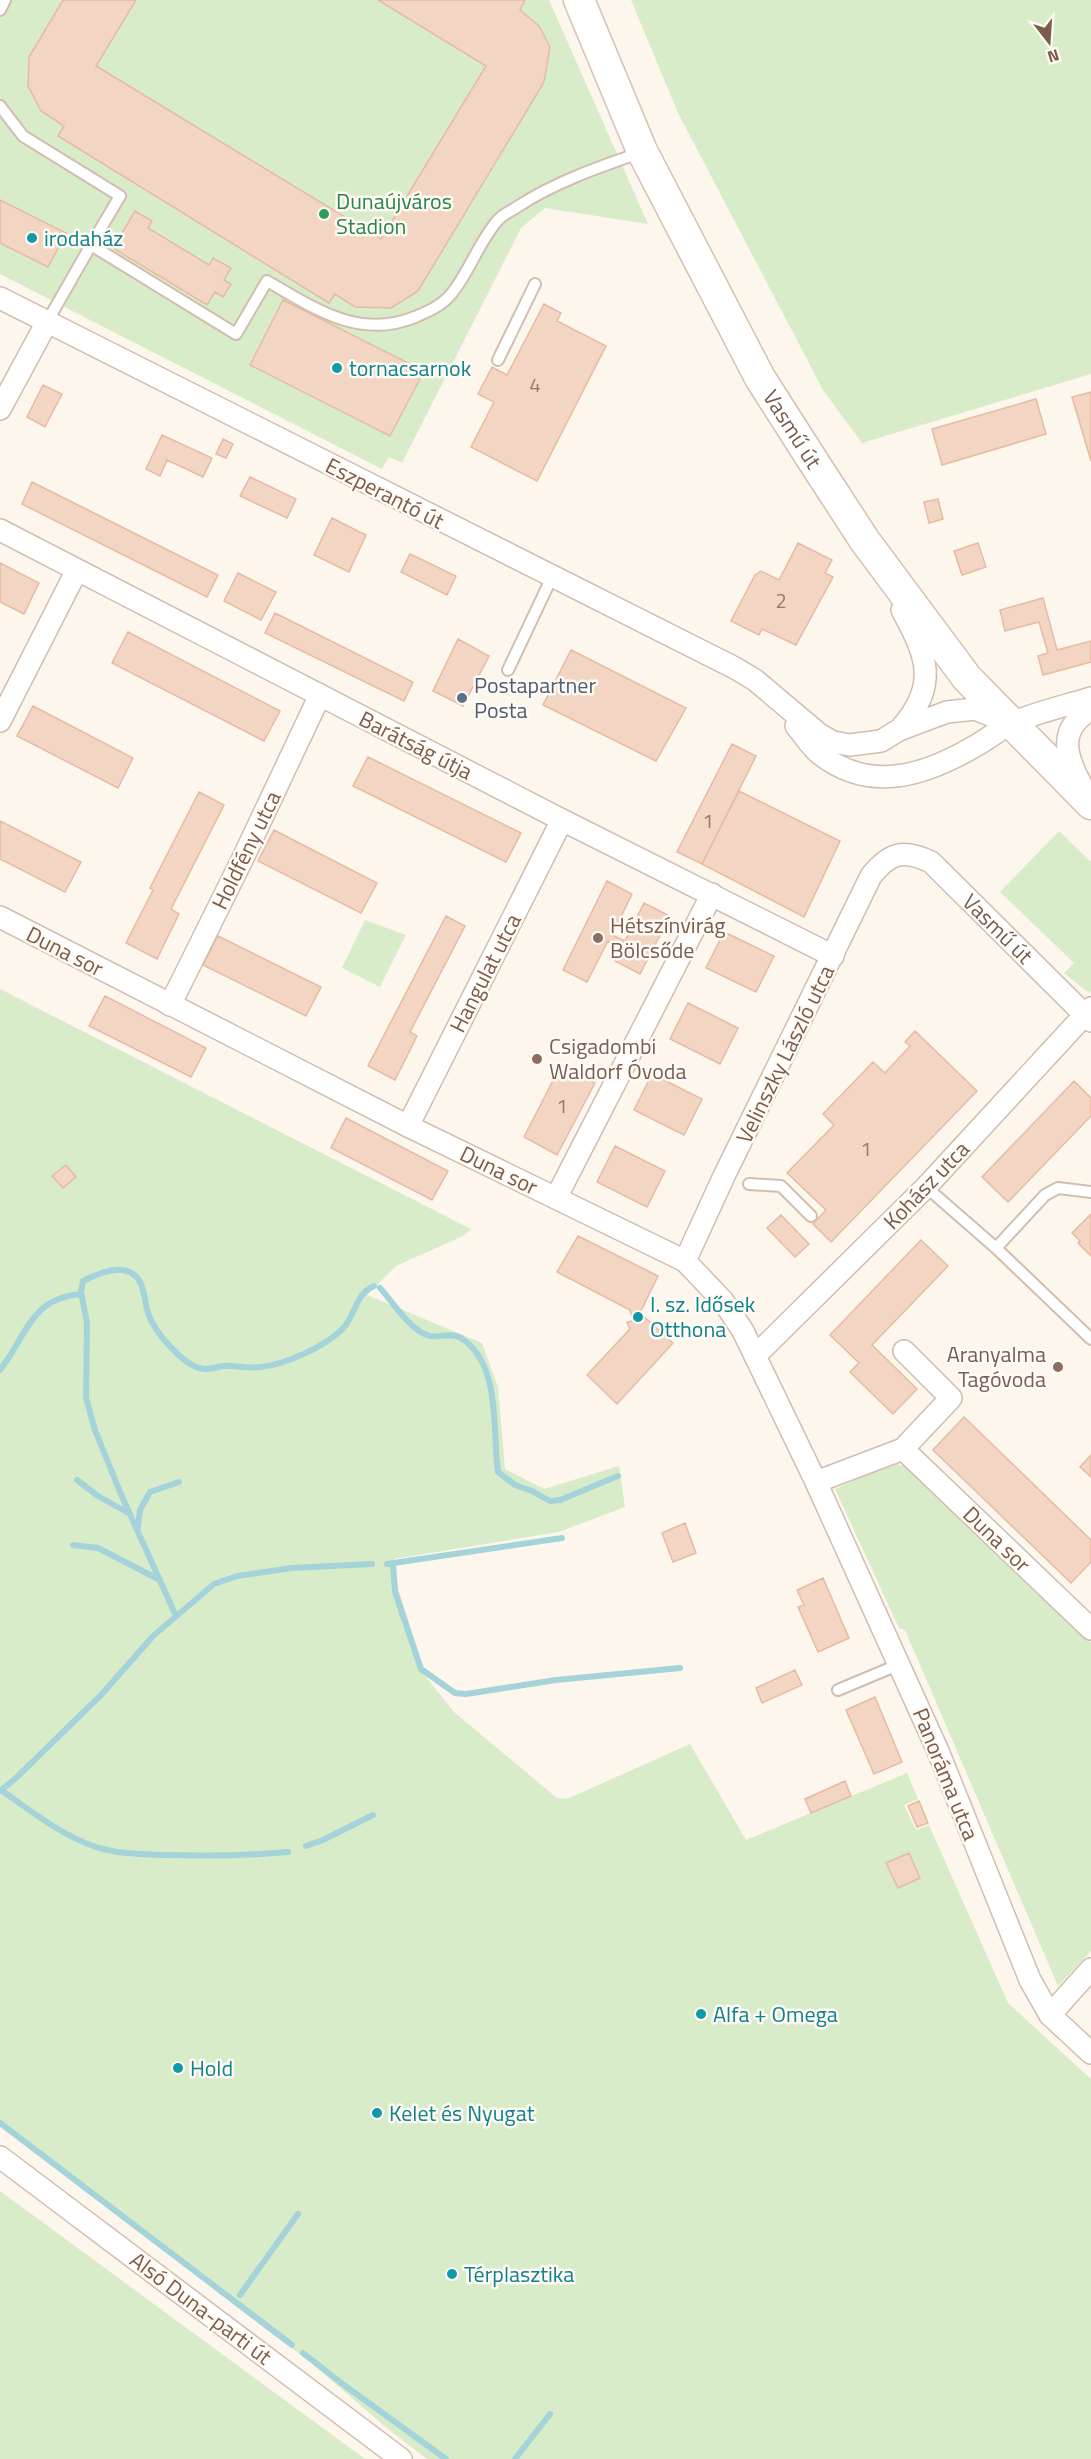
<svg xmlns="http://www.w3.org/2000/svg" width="1091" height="2459" font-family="'Titillium Web',sans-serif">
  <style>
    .green { fill: #d8ecc9 }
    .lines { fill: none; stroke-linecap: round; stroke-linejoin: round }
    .stream { stroke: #a5d3da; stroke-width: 6 }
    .building { fill: #f3d5c3; stroke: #e6bba3; stroke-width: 1.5 }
    .lane-casing { stroke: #d1beb0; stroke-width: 14 }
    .street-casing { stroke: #d1beb0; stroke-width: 24 }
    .secondary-casing { stroke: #d6c0b0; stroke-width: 33 }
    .lane { stroke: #fff; stroke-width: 10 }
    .street { stroke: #fff; stroke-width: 21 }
    .secondary { stroke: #fff; stroke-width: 30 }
    .leisure-dot { fill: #2e9e5b; stroke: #fffaf3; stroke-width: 2 }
    .culture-dot { fill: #0f9aa8; stroke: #fffaf3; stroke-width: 2 }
    .service-dot { fill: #5c6f8a; stroke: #fffaf3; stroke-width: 2 }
    .education-dot { fill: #8d6e63; stroke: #fffaf3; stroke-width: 2 }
    .labels { text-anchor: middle; stroke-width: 5; stroke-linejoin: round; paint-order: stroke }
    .number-label { font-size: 20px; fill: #987a6a }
    .leisure-label { font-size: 22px; fill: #27864d; stroke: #fffaf3; text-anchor: start }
    .culture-label { font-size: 22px; fill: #0d838f; stroke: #fffaf3; text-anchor: start }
    .street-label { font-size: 22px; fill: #7a5c4d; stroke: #fffaf3 }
    .service-label { font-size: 22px; fill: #4e5e75; stroke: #fffaf3; text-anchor: start }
    .education-label { font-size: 22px; fill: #785e54; stroke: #fffaf3; text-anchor: start }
  </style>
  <rect width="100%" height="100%" fill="#fdf6ec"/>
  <path class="green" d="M0 0H549L648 224 545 208 521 228 402 463 389 457 382 469 0 274Z
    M631 0H1091V374L862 443 823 390 678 113Z
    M1059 831 1091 862V991L1089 993 1064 973 1074 963 1000 892Z
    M365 920 406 935 380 987 342 968Z
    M0 989 471 1229 463 1236 396 1266 367 1295 482 1343 498 1387 505 1469 544 1489 619 1466 625 1507 559 1532 394 1559 398 1588 426 1677 454 1712 557 1798 567 1799 690 1744 746 1840 907 1773 918 1799 904 1805 916 1830 929 1825 1008 2003 1091 2079V2459H427L388 2429 310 2362 0 2126Z
    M894 1463 910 1468 1091 1643V1951L1058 1986 905 1630 899 1628 835 1489Z
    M0 2191 365 2459H0Z"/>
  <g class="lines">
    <path class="stream" d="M380 1288C393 1302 410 1331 430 1336 440 1338 452 1332 461 1338 502 1364 492 1432 498 1472L515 1485 532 1491 550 1501 560 1500 618 1476
      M0 1370C27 1336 30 1298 81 1294
      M77 1480 98 1496 130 1514
      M138 1527 140 1510 150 1492 179 1482
      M73 1545 98 1548 160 1580
      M387 1564 562 1538
      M393 1564 395 1592 421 1669 455 1693 466 1694 556 1680 680 1668
      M176 1616 120 1492 95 1430 86 1398 87 1323 81 1292 83 1281C99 1273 128 1260 140 1282 145 1292 145 1303 148 1313 154 1331 184 1368 205 1369 211 1369 217 1367 223 1366 235 1365 248 1369 260 1367 285 1365 329 1345 345 1326 356 1312 356 1294 374 1286
      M1 1790C31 1811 61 1835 96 1847 117 1854 142 1854 164 1855 206 1856 247 1856 288 1852
      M0 1791 15 1779 102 1694 153 1636 214 1584 237 1576 292 1568 372 1564
      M306 1846 323 1840 373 1815
      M0 2123 292 2345
      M240 2295 298 2214
      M303 2353 344 2385 446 2459
      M515 2459 550 2414"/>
  </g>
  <path class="building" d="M63 0H136L96 66 381 239 486 66 378 0H525L520 10 539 26 550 47 544 82 418 291 391 308 355 307 335 294 329 303 58 136 64 126 41 111 28 86 29 57Z
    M0 200 66 233 48 267 0 243Z
    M135 211 152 221 148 228 209 265 213 258 231 268 224 280 231 284 223 297 215 292 207 305 113 248Z
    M283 300 424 371 390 436 250 365Z
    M544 304 561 313 557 321 606 346 537 481 471 447 494 402 478 394 492 367 507 375Z
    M43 385 62 394 45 427 27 417Z
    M1091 392V461L1072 397Z
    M1036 399 1046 434 942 465 932 429Z
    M162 435 212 458 203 477 167 460 160 476 146 469Z
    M223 439 233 444 226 458 216 454Z
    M250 477 296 499 287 518 240 496Z
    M32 482 218 575 207 597 22 504Z
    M938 499 943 519 929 523 924 502Z
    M332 518 366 535 349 572 314 555Z
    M798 543 832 560 825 573 833 577 796 645 762 629 759 635 731 621 755 575 761 571 779 580Z
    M978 543 986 567 962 575 954 551Z
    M410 554 456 576 447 595 401 572Z
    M0 563 39 583 24 614 0 602Z
    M238 573 276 592 261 620 224 601Z
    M1043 598 1057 650 1091 641V662L1043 675 1038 656 1048 653 1039 622 1005 631 1000 610Z
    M275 613 413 682 404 701 265 633Z
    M128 632 280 711 264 741 112 663Z
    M458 639 489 656 463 706 433 691Z
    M571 650 686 708 656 761 543 705Z
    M33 706 133 758 118 788 17 736Z
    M732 744 756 756 702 864 677 852Z
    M368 757 521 833 506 862 353 786Z
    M739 791 840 841 804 917 702 864Z
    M199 792 224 805 171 909 179 914 157 959 126 943 153 890 150 888Z
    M0 821 81 862 65 892 0 859Z
    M274 830 377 883 361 913 258 861Z
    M607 881 632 894 612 935 625 941 644 903 670 916 640 974 615 961 621 948 608 941 587 982 563 970Z
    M446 916 465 926 410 1032 417 1036 395 1080 368 1066Z
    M724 932 774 956 756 992 706 968Z
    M218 936 321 987 306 1016 203 965Z
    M105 996 206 1048 191 1077 89 1026Z
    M688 1003 738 1028 720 1064 670 1039Z
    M915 1031 977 1091 831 1242 813 1224 826 1210 787 1173 834 1125 823 1114 873 1062 885 1073 910 1046 905 1042Z
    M561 1065 595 1083 557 1155 524 1137Z
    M652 1074 702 1099 684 1135 634 1110Z
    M1074 1081 1091 1098V1116L1008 1202 982 1177Z
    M346 1118 448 1171 432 1200 331 1148Z
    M615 1146 665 1171 647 1207 597 1182Z
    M66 1165 76 1177 63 1188 52 1176Z
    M1091 1214V1256L1078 1243 1080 1241 1072 1233Z
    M781 1215 809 1244 795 1257 767 1228Z
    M578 1236 658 1276 640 1313 673 1343 617 1404 587 1375 630 1329 627 1322 633 1321 630 1310 557 1272Z
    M921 1240 948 1266 872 1345 917 1389 893 1414 850 1372 859 1363 830 1335Z
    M964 1417 1091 1540V1562L1071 1583 933 1450Z
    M1091 1455V1477L1080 1467Z
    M685 1523 696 1553 673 1562 662 1533Z
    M823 1578 849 1638 818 1652 798 1607 804 1605 797 1590Z
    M795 1670 802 1685 762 1703 756 1688Z
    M875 1697 902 1762 874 1774 846 1710Z
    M845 1781 851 1796 811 1813 805 1799Z
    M919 1801 928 1823 917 1827 908 1806Z
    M909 1853 920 1878 898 1888 886 1863Z"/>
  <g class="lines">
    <g class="lane-casing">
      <path id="lane" d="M0 10 5 0
        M0 106 23 136 120 196 91 245
        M47 322 91 245 236 334 267 281C314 308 359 340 415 317 429 311 443 305 452 293 469 272 480 240 498 220 503 214 511 211 517 207 555 182 599 167 642 152
        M498 360 535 284
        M508 670 552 577
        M749 1184 781 1186 811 1216
        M926 1187 996 1248 1091 1339
        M996 1248 1045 1195 1058 1188 1091 1192
        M838 1690 900 1664"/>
    </g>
    <g class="street-casing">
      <g id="street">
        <path d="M0 298 735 668 755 680 819 734 833 742 850 745 881 741 899 730 947 712 975 709 1002 720"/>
        <path d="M0 409 47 322"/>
        <path d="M0 530 562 820 833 956"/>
        <path d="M0 721 77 570"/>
        <path d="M796 726C804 735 811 747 820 754 871 794 926 775 977 745 989 738 1000 729 1012 723 1037 712 1065 706 1091 698"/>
        <path d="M901 728C939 685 927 656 902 610"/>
        <path d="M1081 784C1065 755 1058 729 1091 709"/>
        <path d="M0 917 408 1126 685 1261 723 1301 743 1331 816 1482 938 1751 1030 1980 1050 2015 1091 2053"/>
        <path d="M170 1005 242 860 320 695"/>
        <path d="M408 1126 562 820"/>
        <path d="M556 1198 712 894"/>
        <path id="s1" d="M685 1261 724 1176 871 876C890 852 904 849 931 862L1091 1021"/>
        <path d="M755 1356 926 1187 1091 1008"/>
        <path d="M903 1449 1091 1629"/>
        <path d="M816 1482 903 1449 951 1398 904 1351"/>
        <path d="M1050 2015 1091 1969"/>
        <path d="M0 2157 401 2459"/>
      </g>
    </g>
    <g class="secondary-casing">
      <g id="secondary">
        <path id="s2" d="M579 0 642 151 760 378 813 461 865 541 967 678 1091 804"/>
      </g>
    </g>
    <use href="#lane" class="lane"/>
    <use href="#street" class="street"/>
    <use href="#secondary" class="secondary"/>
  </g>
  <circle class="leisure-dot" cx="324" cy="214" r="6"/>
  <g class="culture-dot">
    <circle cx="32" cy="238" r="6"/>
    <circle cx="337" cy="368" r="6"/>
    <circle cx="638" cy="1317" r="6"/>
    <circle cx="701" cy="2014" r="6"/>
    <circle cx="178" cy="2068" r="6"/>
    <circle cx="377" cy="2113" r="6"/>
    <circle cx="452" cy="2274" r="6"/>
  </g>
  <circle class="service-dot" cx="462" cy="698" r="6"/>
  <g class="education-dot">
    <circle cx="598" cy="938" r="6"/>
    <circle cx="537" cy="1059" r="6"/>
    <circle cx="1058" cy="1367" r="6"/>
  </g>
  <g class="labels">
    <g class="number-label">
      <text x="535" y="392">4</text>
      <text x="781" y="608">2</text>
      <text x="708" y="828">1</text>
      <text x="562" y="1113">1</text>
      <text x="866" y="1156">1</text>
    </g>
    <g class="leisure-label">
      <text x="336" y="209">Dunaújváros<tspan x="336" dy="25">Stadion</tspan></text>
    </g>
    <g class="culture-label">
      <text x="44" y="246">irodaház</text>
      <text x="349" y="376">tornacsarnok</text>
      <text x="650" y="1312">I. sz. Idősek<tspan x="650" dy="25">Otthona</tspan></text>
      <text x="713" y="2022">Alfa + Omega</text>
      <text x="190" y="2076">Hold</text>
      <text x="389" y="2121">Kelet és Nyugat</text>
      <text x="464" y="2282">Térplasztika</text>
    </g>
    <g class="street-label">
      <text dy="8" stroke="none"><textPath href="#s2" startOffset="480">Vasmű út</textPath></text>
      <text transform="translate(385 493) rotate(27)" y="8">Eszperantó út</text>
      <text transform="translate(416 745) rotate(27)" y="8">Barátság útja</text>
      <text transform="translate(246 850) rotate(-64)" y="8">Holdfény utca</text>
      <text dy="8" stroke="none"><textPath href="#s1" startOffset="591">Vasmű út</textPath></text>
      <text transform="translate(65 951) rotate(27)" y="8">Duna sor</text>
      <text transform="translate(485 973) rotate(-63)" y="8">Hangulat utca</text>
      <text transform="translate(785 1054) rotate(-64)" y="8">Velinszky László utca</text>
      <text transform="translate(499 1170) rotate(26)" y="8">Duna sor</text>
      <text transform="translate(926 1185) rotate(-46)" y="8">Kohász utca</text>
      <text transform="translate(997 1539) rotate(44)" y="8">Duna sor</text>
      <text transform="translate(946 1774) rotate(68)" y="8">Panoráma utca</text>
      <text transform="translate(201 2308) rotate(37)" y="8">Alsó Duna-parti út</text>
    </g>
    <g class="service-label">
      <text x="474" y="693">Postapartner<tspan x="474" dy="25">Posta</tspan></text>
    </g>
    <g class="education-label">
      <text x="610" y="933">Hétszínvirág<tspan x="610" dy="25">Bölcsőde</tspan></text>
      <text x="549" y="1054">Csigadombi<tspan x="549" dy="25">Waldorf Óvoda</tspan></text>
      <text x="1046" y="1362" text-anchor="end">Aranyalma<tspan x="1046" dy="25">Tagóvoda</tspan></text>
    </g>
  </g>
  <g transform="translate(1049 42) rotate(163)" stroke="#fffaf3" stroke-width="4.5" paint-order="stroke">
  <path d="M0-4.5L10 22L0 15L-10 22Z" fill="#7a5c4d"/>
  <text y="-9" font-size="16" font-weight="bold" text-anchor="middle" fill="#7a5c4d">N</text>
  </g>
</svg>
